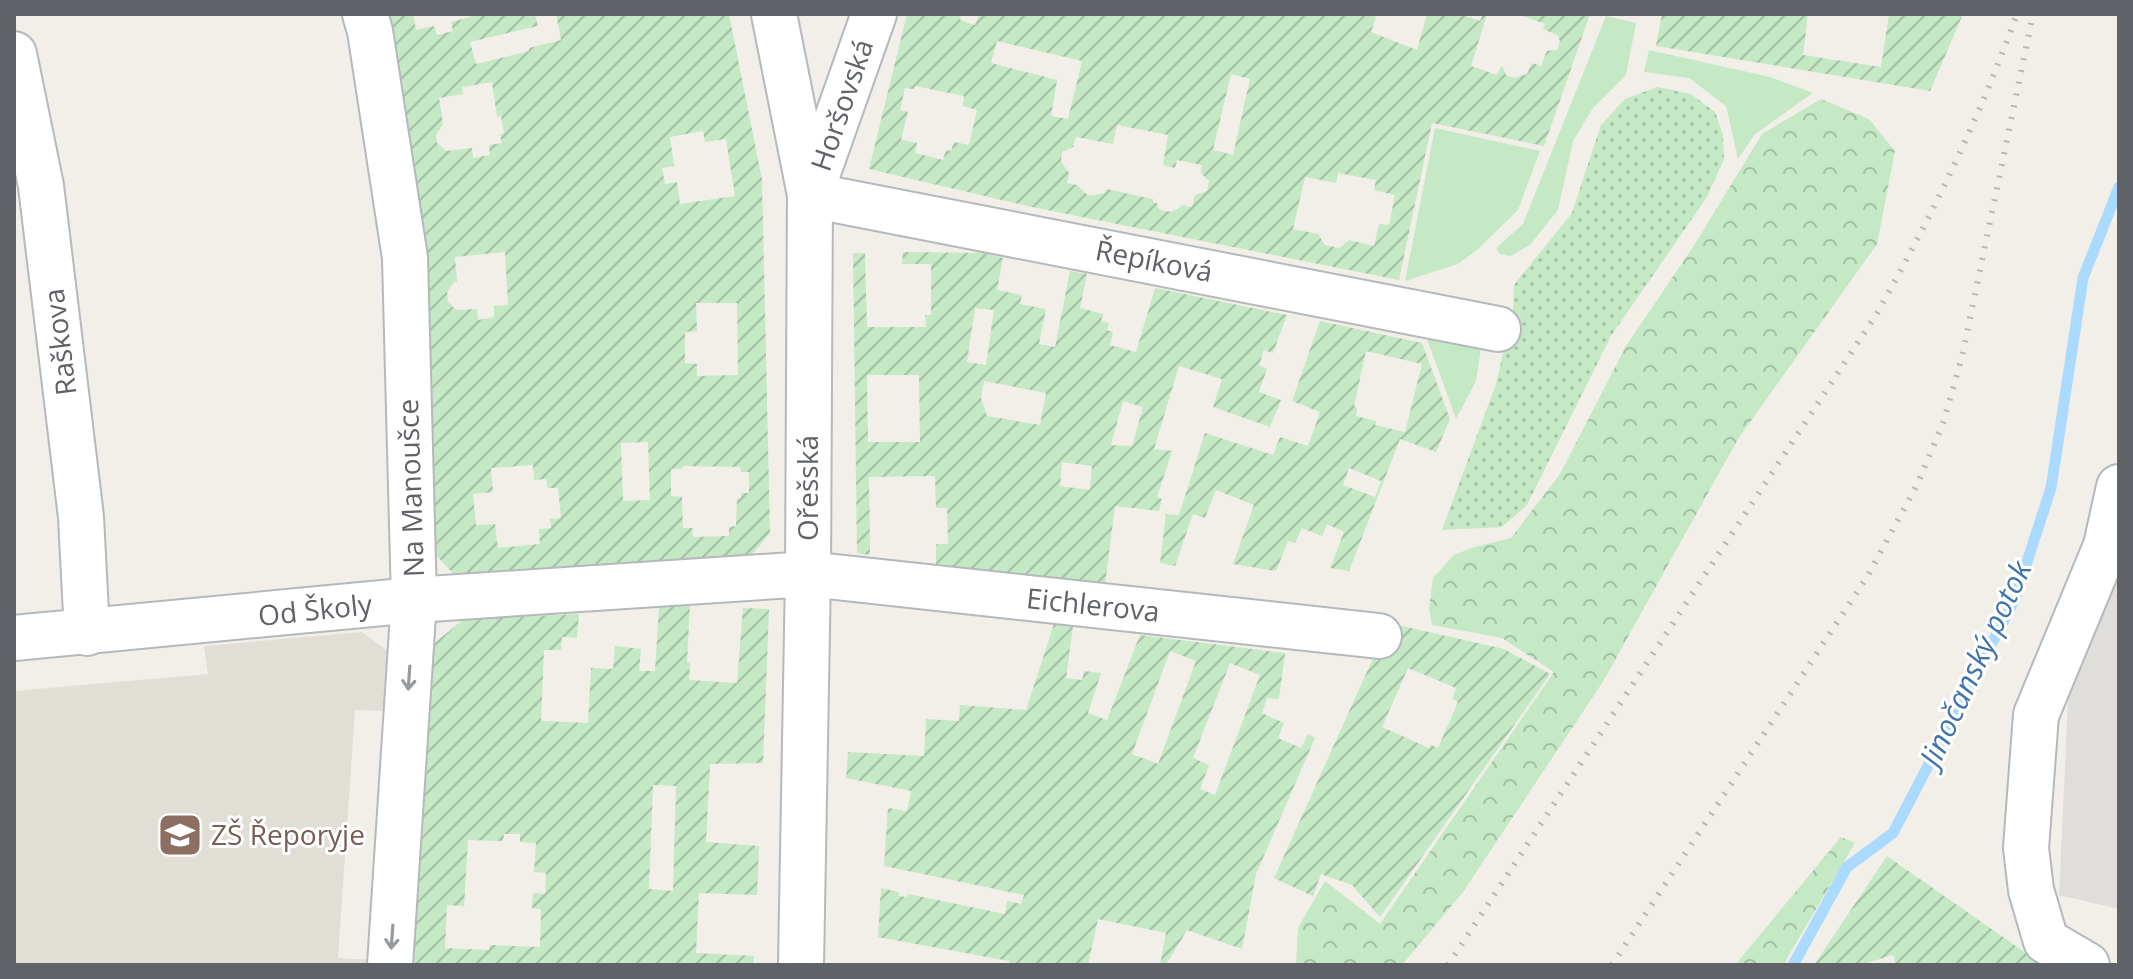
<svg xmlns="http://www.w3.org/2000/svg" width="2133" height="979" font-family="'Open Sans',sans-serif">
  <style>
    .industrial { fill: #e0deda }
    .education { fill: #e1ded6 }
    .grass { fill: #c5e8c5 }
    .forest { fill: url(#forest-crowns) }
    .park { fill: url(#park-dots) }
    .garden { fill: url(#garden-furrows); fill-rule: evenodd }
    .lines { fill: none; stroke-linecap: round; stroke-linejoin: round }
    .stream { stroke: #aadaff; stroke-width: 11 }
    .minor-casing { stroke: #b5b8bc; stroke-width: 48 }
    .minor { stroke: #fff; stroke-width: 44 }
    .rail { stroke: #b6b7b8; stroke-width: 6; stroke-dasharray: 2 10; stroke-linecap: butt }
    .oneway { stroke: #979a9d }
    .labels { text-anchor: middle; stroke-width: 6; stroke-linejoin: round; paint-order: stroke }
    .street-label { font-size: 28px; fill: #5f6368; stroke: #fff }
    .education-label { font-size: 28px; fill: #785e54; stroke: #fff; text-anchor: start }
    .water-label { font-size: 30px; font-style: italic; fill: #4174aa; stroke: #fff }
  </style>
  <defs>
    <pattern id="forest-crowns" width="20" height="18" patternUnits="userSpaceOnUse" patternTransform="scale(2)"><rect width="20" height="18" fill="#c5e8c5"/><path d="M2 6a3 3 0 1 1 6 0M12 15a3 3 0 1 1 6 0" fill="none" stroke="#a3c0a4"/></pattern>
    <pattern id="park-dots" width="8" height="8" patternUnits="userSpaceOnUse" patternTransform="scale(2)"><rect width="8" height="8" fill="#c5e8c5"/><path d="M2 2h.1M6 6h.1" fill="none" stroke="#a3c0a4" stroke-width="1.8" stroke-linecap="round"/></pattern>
    <pattern id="garden-furrows" width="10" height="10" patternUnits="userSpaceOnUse" patternTransform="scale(2)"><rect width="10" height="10" fill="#c5e8c5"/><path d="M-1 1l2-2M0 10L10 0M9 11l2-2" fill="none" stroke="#a3c0a4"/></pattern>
  </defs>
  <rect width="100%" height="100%" fill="#f1efe8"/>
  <path class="industrial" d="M2119 566V909L2059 895 2069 680Z"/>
  <path class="education" d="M362 632 392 654 389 711 355 710 338 958 372 960 371 965H14V691L208 674 204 646Z"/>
  <path class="grass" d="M1606 16 1636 23 1626 75 1593 108 1573 141 1558 210 1530 245 1510 256 1500 254 1496 248 1523 224Z
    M1649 50 1770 77 1813 93 1755 134 1738 159 1726 106 1689 78 1644 72Z
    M1435 128 1540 151 1518 210 1478 249 1458 264 1405 281Z
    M1427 339 1481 348 1476 381 1456 419Z"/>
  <path class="forest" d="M1821 99 1869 119 1895 151 1877 244 1738 439 1604 680 1463 892 1402 965H1296L1298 928 1325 881 1380 924 1554 672 1502 638 1432 625 1429 608 1433 578 1454 555 1474 547 1511 538 1560 474 1626 346 1695 244 1762 134Z
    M1841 837 1855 843 1783 965H1735Z"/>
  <path class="park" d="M1657 87 1691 94 1715 112 1723 135 1724 159 1707 197 1611 336 1527 505 1502 527 1442 530 1496 384 1513 310 1514 285 1572 213 1601 125 1625 99Z"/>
  <path class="garden" d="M383 14H413L416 30 434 26 437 35 453 31 451 22 471 17V14H535L538 26 470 42 476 64 529 51V48L561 40 556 14H729L762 180 770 533 750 557 460 581 434 553 431 342 395 60ZM492 82 497 117 501 116 504 133 500 134 502 143 489 145 490 155 473 158 472 148 446 151 437 143 436 135 443 124 439 98 463 94 462 87ZM703 131 705 142 726 139 735 196 680 204 677 182 665 184 662 168 674 166 670 137ZM505 252 508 305 494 306V317L478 320 477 309 456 310 448 302 447 292 454 282H457L455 257ZM696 303H737L738 375 697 376V364L685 363V332L697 331ZM648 442 650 500 623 501 621 443ZM533 465 534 480 546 479 548 488H558L561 518 550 519 551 528 539 529 540 544 498 548 495 524 476 525 473 494 493 492 491 468ZM683 466 740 467 741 472H749V493H741V498L737 499 736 526 729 527V536L693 537 692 528H683L682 497 671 496V469H682Z
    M907 14H961L960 20 975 25 979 14H1367L1376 17 1371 32 1417 50 1427 14H1460L1480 21 1483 14H1487L1471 66 1497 75 1502 65 1506 75 1515 78 1527 74 1532 63 1541 66 1547 51 1557 50 1560 41 1557 35 1543 29 1545 24 1518 14H1590L1544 146 1432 123 1399 280 1032 207 869 169ZM997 41 1082 61 1068 119 1051 116 1057 80 991 63ZM1231 74 1250 79 1233 155 1213 150ZM915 86 964 96 963 106 977 110 969 145 954 142 951 151 946 150 943 160 915 153 917 143 901 140 908 112 900 110 905 88 914 89ZM1117 125 1168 135 1163 165 1175 168 1177 160 1202 165 1201 173 1209 181 1207 191 1195 195 1192 207 1182 205C1177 212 1167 214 1158 208L1157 203 1153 202V199L1106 189 1105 193C1085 196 1092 199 1077 185L1067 183 1069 173 1061 162 1062 152 1073 147 1076 137 1113 144ZM1338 173 1376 180 1374 190 1395 195 1389 225 1379 224 1374 246 1349 240 1339 248 1325 245 1318 234 1293 229 1305 177 1336 183Z
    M1662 14H1808L1803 55 1881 67 1889 14H1963L1930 91 1656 46Z
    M903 252 984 253 1003 258 997 290 1022 295 1020 304 1046 309 1039 344 1055 347 1070 271 1087 274 1080 308 1103 314 1101 321 1109 323 1107 330 1113 332 1110 345 1136 352 1155 288 1287 315 1273 353 1264 350 1259 365 1267 369 1259 392 1281 400 1270 427 1213 407 1222 379 1179 366 1154 449 1172 451 1157 497 1162 499 1159 511 1115 506 1105 585 936 564V544H948L947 508H936L935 476 869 477 870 555 857 553 853 253H865L867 327H926L925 315H931V264H902ZM975 308 994 310 986 365 967 362ZM867 375H919L920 442H868ZM984 381 1046 393 1040 425 987 416 981 398ZM1123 401 1143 407 1132 446 1111 445ZM1062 462 1092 466 1090 490 1060 486Z
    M1320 321 1422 343 1450 419 1436 452 1400 439 1349 571 1330 568 1344 532 1327 524 1322 536 1302 528 1295 543 1288 541 1276 571 1233 564 1254 505 1216 490 1205 518 1193 514 1175 566 1160 563 1166 514 1179 515 1205 433 1273 455 1280 437 1308 446 1320 412 1292 401ZM1366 351 1422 364 1405 432 1375 425 1376 421 1356 416 1357 408 1354 406ZM1349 468 1381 481 1375 497 1343 485Z
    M690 604 687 662 690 663 689 680 737 683 743 608 769 609 763 763 710 764 706 842 759 846 757 895 699 893 696 953 754 956V965H403L426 650 464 619 579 614 577 638 562 637 561 650H544L541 721 588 723 591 668 613 669 615 646 641 649 639 671H655L659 607ZM653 785 676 786 673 891 649 889ZM504 834H520V842L536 843 534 872 546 873 545 894 533 893 532 908 541 909 540 947 490 945 489 950 445 948 447 905 464 906 468 840 503 841Z
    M1389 623 1504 649 1550 674 1380 917 1352 885 1321 874 1313 896 1274 878ZM1408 668 1456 688 1452 699 1458 702 1438 748 1431 745 1429 748 1382 727Z
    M1054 624 1073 626 1066 678 1082 680 1084 671 1101 673 1088 713 1107 720 1140 635 1285 653 1279 699 1267 698 1262 713 1284 723 1278 738 1301 748 1308 734 1315 738 1256 874 1242 949 1187 930 1166 965H1160L1166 933 1098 919 1088 965H1009V961L878 937 881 888 899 892V896L907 897 908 894 1005 914 1007 901 1021 904 1024 895 884 866 888 808 907 811 911 791 846 778 848 752 924 756 926 719 959 721 960 705 1026 710ZM1170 651 1196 661 1158 764 1132 754ZM1230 663 1260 675 1215 795 1200 789 1209 765 1193 758Z
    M1887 856 2043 965H1896L1893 955 1860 965H1814Z"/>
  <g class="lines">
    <path class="stream" d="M1793 965 1847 867 1893 833 2015 599 2051 488 2083 278 2119 187"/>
    <g class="minor-casing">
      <path id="minor" d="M365 14 370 31 405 258 414 600 390 965
        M774 14 810 195 808 574 801 965
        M874 14 810 195 1498 329
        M14 54 41 186 81 517 87 633
        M14 638 414 600 808 574 1379 636
        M2087 965 2046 941 2031 890 2026 848 2036 715 2106 546 2119 487"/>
    </g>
    <use href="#minor" class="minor"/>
    <path class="rail" d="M1448 965 1876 315C1931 218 1979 119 2017 14
      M1612 965 1867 577 1917 485 1943 423 1962 357 2033 14"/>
  </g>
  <defs><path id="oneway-shaft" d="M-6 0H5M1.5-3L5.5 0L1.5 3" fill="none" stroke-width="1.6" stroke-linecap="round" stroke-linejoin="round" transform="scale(2)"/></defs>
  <g class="oneway">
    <use href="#oneway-shaft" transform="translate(409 678) rotate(94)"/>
    <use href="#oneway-shaft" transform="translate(392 937) rotate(94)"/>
  </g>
  <defs>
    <g id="school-square" transform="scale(2.3)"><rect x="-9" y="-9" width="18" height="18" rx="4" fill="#8d6e63" stroke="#fff"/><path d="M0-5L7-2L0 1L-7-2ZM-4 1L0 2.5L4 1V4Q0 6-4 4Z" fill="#fff"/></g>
  </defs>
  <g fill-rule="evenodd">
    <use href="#school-square" x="180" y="835"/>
  </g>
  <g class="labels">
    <g class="street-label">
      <text transform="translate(842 105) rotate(-71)" y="10">Horšovská</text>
      <text transform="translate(1154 261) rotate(11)" y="10">Řepíková</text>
      <text transform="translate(60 342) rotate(-97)" y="10">Raškova</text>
      <text transform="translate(411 488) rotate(-92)" y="10">Na Manoušce</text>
      <text transform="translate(808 488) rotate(-90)" y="10">Ořešská</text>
      <text transform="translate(1093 605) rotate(6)" y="10">Eichlerova</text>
      <text transform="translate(315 610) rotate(-6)" y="10">Od Školy</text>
    </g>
    <g class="education-label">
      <text x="211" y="845">ZŠ Řeporyje</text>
    </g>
    <g class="water-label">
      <text transform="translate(1976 664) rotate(-65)" y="10">Jinočanský potok</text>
    </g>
  </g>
  <rect width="2133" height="979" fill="none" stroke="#5f6368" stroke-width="32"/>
</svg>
